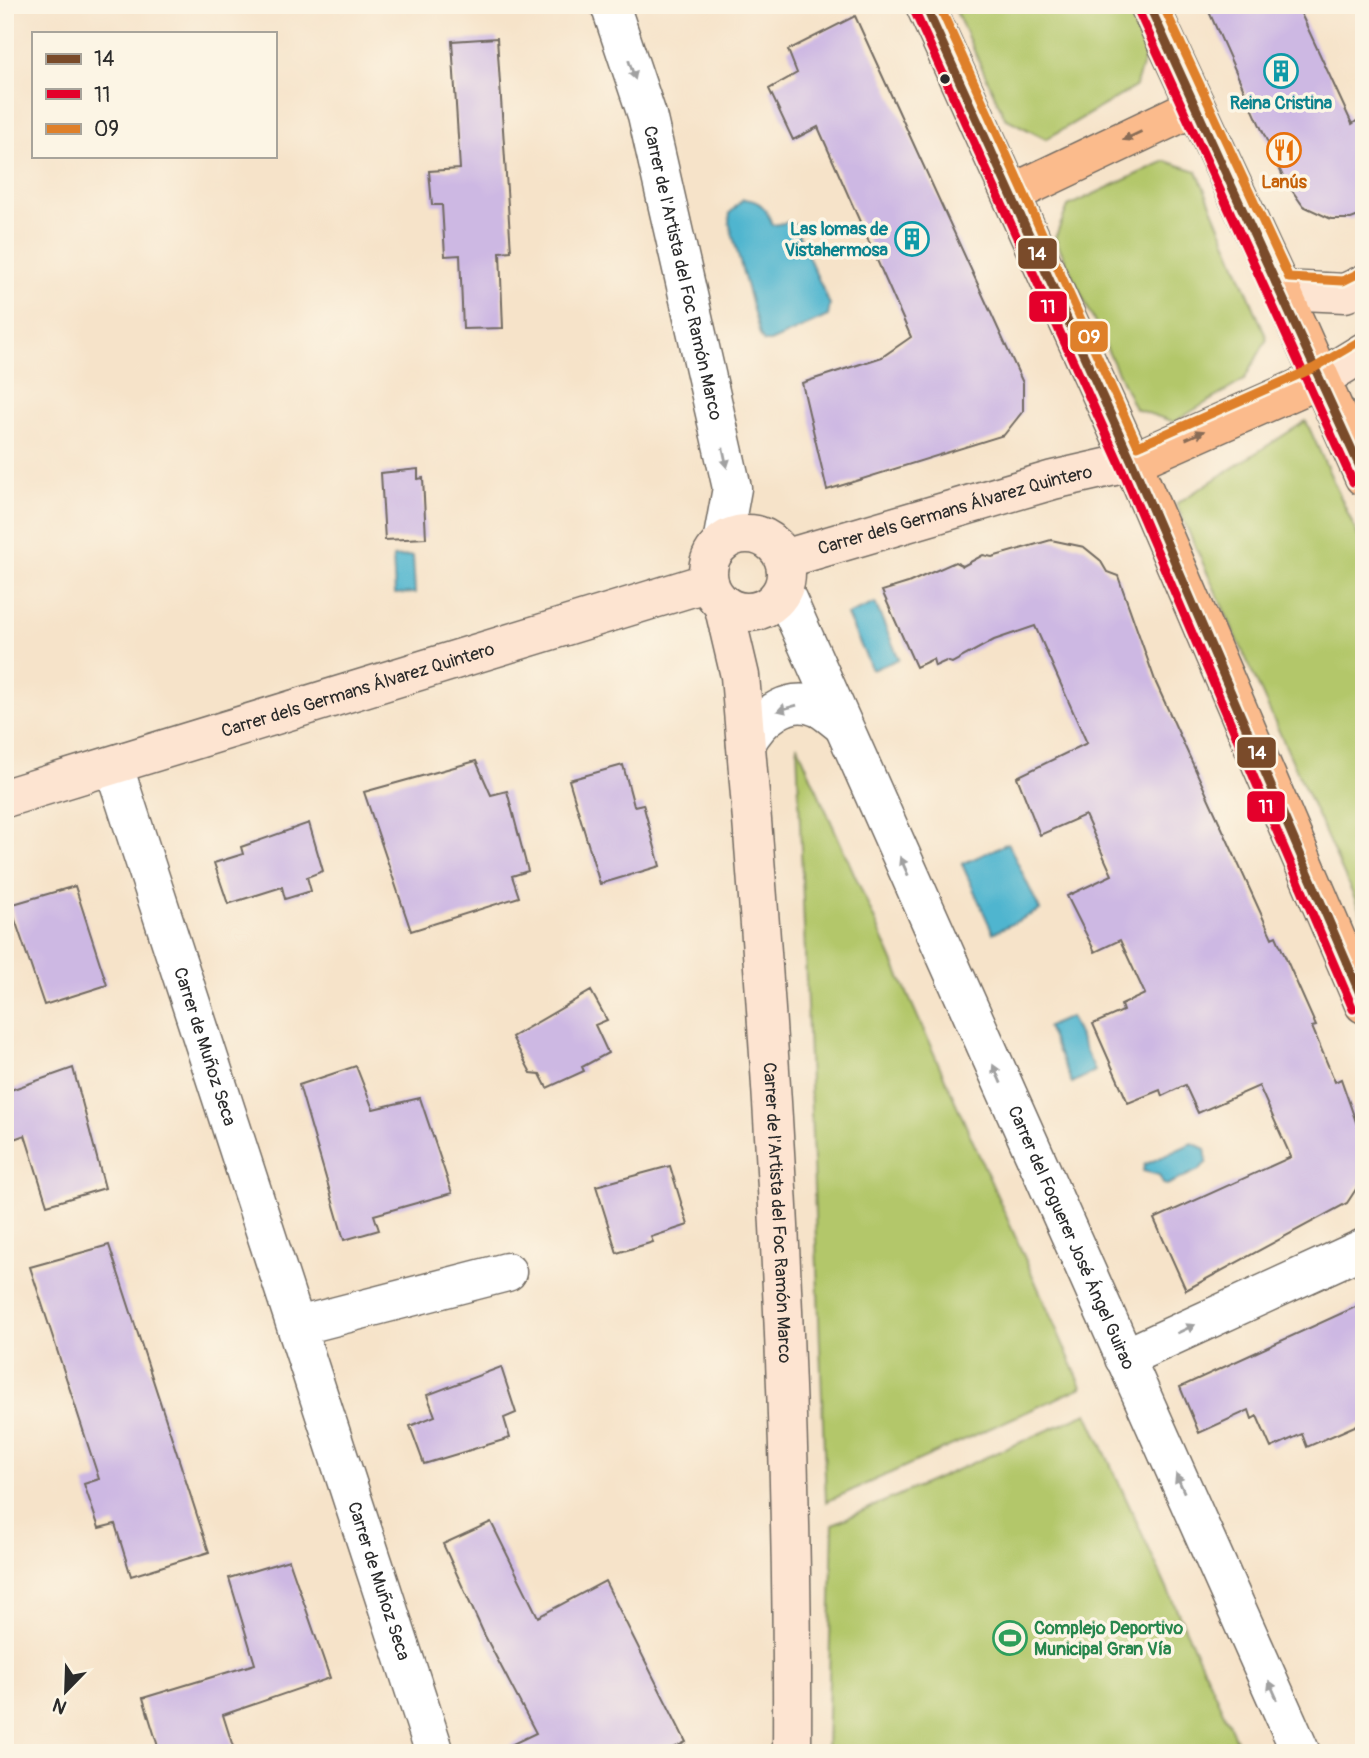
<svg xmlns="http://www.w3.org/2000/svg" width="1369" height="1758" font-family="Pangolin,sans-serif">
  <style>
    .green { fill: #b3c76b; stroke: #6f794b; stroke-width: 2 }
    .water { fill: #50b5cf; stroke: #3e707d; stroke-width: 2 }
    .building { fill: #cdb8e3 }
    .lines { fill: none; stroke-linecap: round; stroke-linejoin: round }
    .street-casing { stroke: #726b62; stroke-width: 41 }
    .secondary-casing { stroke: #726b62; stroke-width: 41 }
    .primary-casing { stroke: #726b62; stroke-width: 41 }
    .street { stroke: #fff; stroke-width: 38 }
    .secondary { stroke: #fde4d1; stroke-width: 38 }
    .primary { stroke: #fbbb8c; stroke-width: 38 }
    .bus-1-casing { stroke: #fcf5e5; stroke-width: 14 }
    .bus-2-casing { stroke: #fcf5e5; stroke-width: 14 }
    .bus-3-casing { stroke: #fcf5e5; stroke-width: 14 }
    .bus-1 { stroke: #7a4b2a; stroke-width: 9 }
    .bus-2 { stroke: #e4002b; stroke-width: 9 }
    .bus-3 { stroke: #df802a; stroke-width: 9 }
    .oneway { fill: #a0a0a0 }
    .oneway2 { fill: #896c57 }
    .bus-dot { fill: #2b2b2b; stroke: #fcf5e5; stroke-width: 2.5 }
    .labels { text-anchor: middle; stroke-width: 7; stroke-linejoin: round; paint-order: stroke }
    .culture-label { font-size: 18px; font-weight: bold; fill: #0d838f; stroke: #fcf5e5 }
    .food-label { font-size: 18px; font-weight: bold; fill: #c56008; stroke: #fcf5e5 }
    .street-label { font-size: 18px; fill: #2b2b2b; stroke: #fcf5e5 }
    .leisure-label { font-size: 18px; font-weight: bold; fill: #27864d; stroke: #fcf5e5; text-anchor: start }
    .line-badge { stroke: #fcf5e5; stroke-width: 2.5 }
    .badge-label { font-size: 19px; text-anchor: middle; font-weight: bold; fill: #fff }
  </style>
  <rect width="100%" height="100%" fill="#fcf5e5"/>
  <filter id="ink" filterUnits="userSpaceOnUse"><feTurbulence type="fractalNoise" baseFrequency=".0143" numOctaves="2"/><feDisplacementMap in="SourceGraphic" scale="14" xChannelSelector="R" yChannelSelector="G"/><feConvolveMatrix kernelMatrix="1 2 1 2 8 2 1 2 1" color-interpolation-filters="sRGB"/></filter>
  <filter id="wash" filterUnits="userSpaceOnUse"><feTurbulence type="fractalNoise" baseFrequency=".00686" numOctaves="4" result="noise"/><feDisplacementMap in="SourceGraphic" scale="28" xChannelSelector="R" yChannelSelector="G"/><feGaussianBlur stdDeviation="1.57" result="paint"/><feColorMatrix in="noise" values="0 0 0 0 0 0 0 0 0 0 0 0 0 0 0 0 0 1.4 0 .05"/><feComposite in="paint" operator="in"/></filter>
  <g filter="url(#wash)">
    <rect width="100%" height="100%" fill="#f6e3c9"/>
    <path class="green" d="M953 5H1127L1147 51 1135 87 1046 139 1005 118Z
      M1165 161 1197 171 1267 339 1244 380 1174 422 1135 409 1055 238 1068 206Z
      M1306 421 1364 549V919L1176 504Z
      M797 745 1082 1387 826 1502Z
      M1087 1413 1242 1753H827L833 1524Z"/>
    <path class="water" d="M743 199C761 200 767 209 772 225L790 222 794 225 830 305 828 316 770 342H764L760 335 729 222 730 213Z
      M413 556 415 593 395 594 393 557Z
      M875 603 899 659 872 670 847 615Z
      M1008 843 1040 910 993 933 962 864Z
      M1070 1017 1095 1071 1072 1083 1047 1027Z
      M1192 1143 1205 1149 1207 1162 1199 1170 1167 1185 1163 1184 1159 1175 1143 1171 1144 1165Z"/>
    <g id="blocks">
      <path class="building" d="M1206 5H1297L1352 124 1364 116V214L1351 219H1331L1303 206 1284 179Z
        M855 16 1023 383V411L1004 435 827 490 802 383 882 357 911 337 818 127 793 140 769 89 797 73 788 50Z
        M497 38 511 251 500 252 503 328 463 329 460 255 445 256 442 205H432L429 171 460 169 452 41Z
        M418 469V479L423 478 426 538 385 540 381 473Z
        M1051 540 1084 547 1100 560 1107 572 1118 576 1156 683 1272 938 1276 936 1316 1026 1312 1027 1335 1082 1341 1079 1364 1145V1177L1347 1203 1186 1290 1154 1219 1291 1157 1259 1086 1198 1113 1185 1085 1162 1096 1160 1090 1128 1103 1093 1024 1123 1011 1121 1005 1145 994 1120 940 1095 952 1067 896 1112 875 1085 815 1040 835 1017 777 1087 743 1035 626 994 640 952 663 946 661 935 666 933 659 916 667 882 591 908 583 955 562 963 566 983 555 992 557Z
        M476 761 491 795 507 791 528 871 512 876 519 897 411 931 364 792Z
        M623 765 634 806 643 804 660 866 600 884 569 780Z
        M309 823 323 871 307 877 311 891 285 899 282 887 228 904 214 863 243 854 241 847Z
        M75 886 107 985 44 1005 10 905Z
        M591 991 607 1020 595 1025 608 1053 582 1067 584 1071 547 1088 540 1074 531 1073 512 1037Z
        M356 1066 373 1109 420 1098 452 1193 374 1215 379 1230 344 1240 299 1085Z
        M73 1068 105 1188 47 1205 25 1135 5 1142V1092Z
        M670 1166 688 1225 651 1237 653 1242 617 1253 596 1186Z
        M109 1245 209 1552 131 1576 115 1524 99 1528 84 1484 99 1479 30 1267Z
        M1364 1303V1422L1307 1447 1302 1434 1271 1448 1257 1416 1252 1419 1249 1410 1199 1433 1180 1387Z
        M501 1367 516 1413 504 1418 510 1438 424 1464 410 1426 435 1416 427 1395Z
        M491 1522 538 1617 605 1581 686 1742 664 1753H494L536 1733 485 1636 443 1544Z
        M289 1560 330 1678 223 1715 235 1753H160L143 1698 255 1664 229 1578Z"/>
    </g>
  </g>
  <g filter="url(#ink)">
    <use href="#blocks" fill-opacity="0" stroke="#726b62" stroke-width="2"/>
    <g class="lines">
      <g class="street-casing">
        <g id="street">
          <path id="s1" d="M610 5 647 115 732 488 722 543"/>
          <path id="s2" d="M783 590 1301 1753"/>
          <path d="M746 744C758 720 787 694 817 707 825 710 833 718 840 723"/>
          <path id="s3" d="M114 767 435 1753"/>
          <path d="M298 1326 507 1272"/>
          <path d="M1124 1358 1364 1248"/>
        </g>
      </g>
      <g class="secondary-casing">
        <g id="secondary">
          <path d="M1281 290 1345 293 1364 284"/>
          <path d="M1320 379 1364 352"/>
          <circle cx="747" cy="573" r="39"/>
          <path id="s4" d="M784 559 1053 480 1132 462"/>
          <path id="s5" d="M723 604 740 676C771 1034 794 1393 792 1753"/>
          <path id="s6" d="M5 798 709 582"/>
        </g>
      </g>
      <g class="primary-casing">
        <path id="primary" d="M925 5 1132 462 1364 1004
          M1149 5 1281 290 1364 477
          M1011 194 1194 107
          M1132 462 1320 379"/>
      </g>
      <use href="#street" class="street"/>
      <use href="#secondary" class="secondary"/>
      <use href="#primary" class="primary"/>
      <g class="bus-1-casing">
        <path id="bus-1" d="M925 5 1132 462 1364 1003
          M1149 5 1364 476"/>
      </g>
      <g class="bus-2-casing">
        <path id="bus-2" d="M914 10 1121 467 1353 1009
          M1138 10 1353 482"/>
      </g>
      <g class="bus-3-casing">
        <path id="bus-3" d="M939 5 1138 446 1314 368 1358 342
          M1163 5 1289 278 1343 281 1359 273"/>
      </g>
      <use href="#bus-1" class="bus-1"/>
      <use href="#bus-2" class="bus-2"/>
      <use href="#bus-3" class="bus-3"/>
    </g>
    <defs><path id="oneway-solid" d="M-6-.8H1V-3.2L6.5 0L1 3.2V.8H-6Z" transform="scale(1.75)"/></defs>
    <g class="oneway">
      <use href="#oneway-solid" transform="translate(632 70) rotate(71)"/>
      <use href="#oneway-solid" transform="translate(725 458) rotate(78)"/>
      <use href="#oneway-solid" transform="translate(787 708) rotate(164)"/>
      <use href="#oneway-solid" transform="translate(904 866) rotate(-114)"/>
      <use href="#oneway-solid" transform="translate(997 1074) rotate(-114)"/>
      <use href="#oneway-solid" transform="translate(1186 1329) rotate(-25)"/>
      <use href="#oneway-solid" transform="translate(1180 1483) rotate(-114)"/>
      <use href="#oneway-solid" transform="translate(1273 1690) rotate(-114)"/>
    </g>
    <g class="oneway2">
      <use href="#oneway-solid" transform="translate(1132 136) rotate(155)"/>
      <use href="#oneway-solid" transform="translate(1195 435) rotate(-24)"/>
    </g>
  </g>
  <defs>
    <g id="building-ring" transform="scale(1.75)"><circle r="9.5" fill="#fcf5e5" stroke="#0f9aa8" stroke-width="1.5"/><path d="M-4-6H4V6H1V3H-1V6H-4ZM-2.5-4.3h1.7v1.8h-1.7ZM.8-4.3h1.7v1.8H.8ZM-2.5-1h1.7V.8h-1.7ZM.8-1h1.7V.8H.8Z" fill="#0f9aa8"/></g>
    <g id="restaurant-ring" transform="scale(1.75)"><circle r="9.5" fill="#fcf5e5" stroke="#e8710a" stroke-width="1.5"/><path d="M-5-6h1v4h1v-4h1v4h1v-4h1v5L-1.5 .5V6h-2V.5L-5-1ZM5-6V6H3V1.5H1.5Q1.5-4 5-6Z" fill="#e8710a"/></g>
    <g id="stadium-ring" transform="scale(1.75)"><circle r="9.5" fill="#fcf5e5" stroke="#2e9e5b" stroke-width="1.5"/><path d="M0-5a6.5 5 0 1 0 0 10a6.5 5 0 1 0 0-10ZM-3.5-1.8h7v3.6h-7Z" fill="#2e9e5b"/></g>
  </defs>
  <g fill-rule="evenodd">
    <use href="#building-ring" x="1281" y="71"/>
    <use href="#restaurant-ring" x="1284" y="150"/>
    <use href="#building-ring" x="912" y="239"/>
    <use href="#stadium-ring" x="1010" y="1638"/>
  </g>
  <circle class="bus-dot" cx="945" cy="79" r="6"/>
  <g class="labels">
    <g class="culture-label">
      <text x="1281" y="109">Reina Cristina</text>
      <text x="888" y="235" text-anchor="end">Las lomas de<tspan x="888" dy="21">Vistahermosa</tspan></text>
    </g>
    <g class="food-label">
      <text x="1284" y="188">Lanús</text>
    </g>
    <g class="street-label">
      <text dy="6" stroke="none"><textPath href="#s1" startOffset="278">Carrer de l'Artista del Foc Ramón Marco</textPath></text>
      <text dy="6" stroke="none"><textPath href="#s4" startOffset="178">Carrer dels Germans Álvarez Quintero</textPath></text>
      <text dy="6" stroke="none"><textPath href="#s6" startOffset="369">Carrer dels Germans Álvarez Quintero</textPath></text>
      <text dy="6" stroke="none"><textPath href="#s3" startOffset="294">Carrer de Muñoz Seca</textPath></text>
      <text dy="6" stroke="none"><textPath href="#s5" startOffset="612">Carrer de l'Artista del Foc Ramón Marco</textPath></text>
      <text dy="6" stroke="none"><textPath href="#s2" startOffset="709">Carrer del Foguerer José Ángel Guirao</textPath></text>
      <text dy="6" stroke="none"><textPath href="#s3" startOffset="856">Carrer de Muñoz Seca</textPath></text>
    </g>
    <g class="leisure-label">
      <text x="1034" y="1634">Complejo Deportivo<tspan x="1034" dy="21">Municipal Gran Vía</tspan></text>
    </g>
  </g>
  <g class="line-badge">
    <rect x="1017" y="237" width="41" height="33" rx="7" fill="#7a4b2a"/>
    <rect x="1028" y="290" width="40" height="33" rx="7" fill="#e4002b"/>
    <rect x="1069" y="320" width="40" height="33" rx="7" fill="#df802a"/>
    <rect x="1236" y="736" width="41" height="33" rx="7" fill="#7a4b2a"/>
    <rect x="1246" y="790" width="40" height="33" rx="7" fill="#e4002b"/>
  </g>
  <g class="badge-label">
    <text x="1037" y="260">14</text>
    <text x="1048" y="313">11</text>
    <text x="1089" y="343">09</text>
    <text x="1257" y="759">14</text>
    <text x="1266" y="813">11</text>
  </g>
  <rect width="1369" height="1758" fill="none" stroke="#fcf5e5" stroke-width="28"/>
  <rect x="32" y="32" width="245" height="126" fill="#fcf5e5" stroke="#a8a49b" stroke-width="2"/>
  <rect x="46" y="54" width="35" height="10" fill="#7a4b2a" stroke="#a8a49b" stroke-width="2"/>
  <text x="94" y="66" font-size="21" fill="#2b2b2b">14</text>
  <rect x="46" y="89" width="35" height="10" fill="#e4002b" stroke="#a8a49b" stroke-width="2"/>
  <text x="94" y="102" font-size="21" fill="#2b2b2b">11</text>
  <rect x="46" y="124" width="35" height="10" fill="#df802a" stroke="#a8a49b" stroke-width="2"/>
  <text x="94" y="136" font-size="21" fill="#2b2b2b">09</text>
  <g transform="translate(66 1691) rotate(203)" stroke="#fcf5e5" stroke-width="5" paint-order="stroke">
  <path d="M0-5L12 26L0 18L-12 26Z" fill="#2b2b2b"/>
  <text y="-10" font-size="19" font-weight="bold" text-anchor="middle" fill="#2b2b2b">N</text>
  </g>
</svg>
